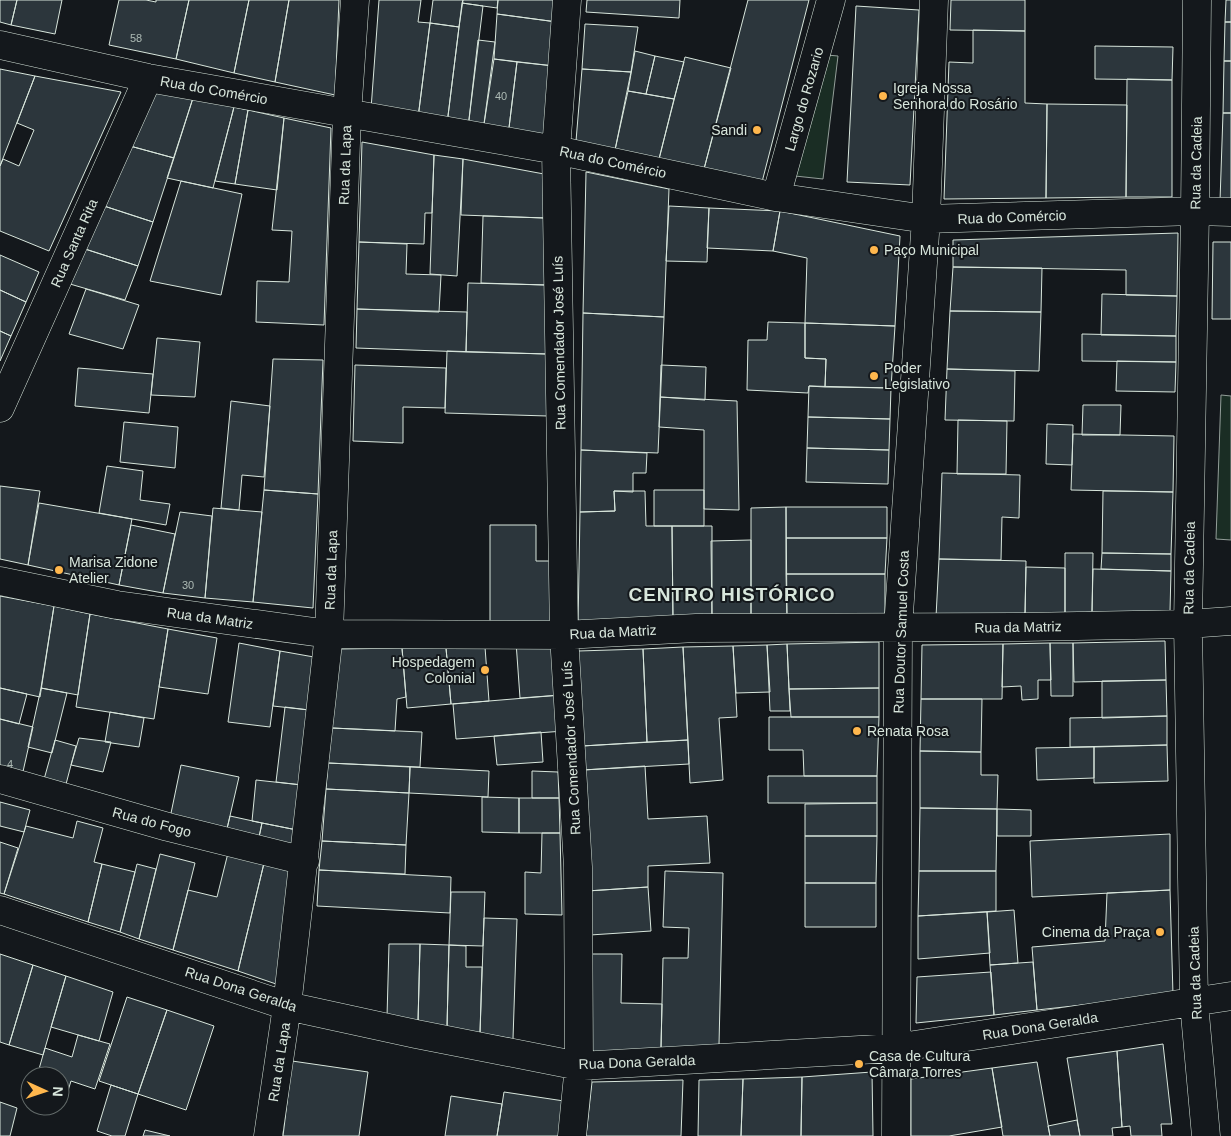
<svg xmlns="http://www.w3.org/2000/svg" width="1231" height="1136" font-family="Helvetica,sans-serif">
  <style>
    .green { fill: #1a2d24; stroke: #939e99 }
    .building { fill: #2c363c; stroke: #d8e6dc }
    .lines { fill: none; stroke-linecap: round; stroke-linejoin: round }
    .minor-casing { stroke: #d8e6dc; stroke-width: 29 }
    .minor { stroke: #14181c; stroke-width: 28 }
    .poi-dot { fill: #ffb74d; stroke: #14181c; stroke-width: 2 }
    .labels { text-anchor: middle; stroke-width: 4; stroke-linejoin: round; paint-order: stroke }
    .number-label { font-size: 11px; fill: #adbab4 }
    .poi-label { font-size: 14px; fill: #d8e6dc; stroke: #14181c; text-anchor: start }
    .street-label { font-size: 14px; fill: #d8e6dc; stroke: #14181c }
    .district-label { font-size: 19px; font-weight: bold; letter-spacing: 1px; fill: #d8e6dc; stroke: #14181c }
  </style>
  <rect width="100%" height="100%" fill="#14181c"/>
  <path class="green" d="M827 55 838 56 823 179 795 176Z
    M1221 395 1231 396V540L1216 539Z"/>
  <path class="building" d="M0 0H17L11 25 0 22Z
    M17 0H62L55 34 11 25Z
    M119 0H146L156 2V0H189L176 59 109 45Z
    M189 0H249L234 73 176 59Z
    M249 0H289L275 82 234 73Z
    M289 0H339L335 95 275 82Z
    M379 0H421L418 22 430 23 418 118 371 109Z
    M433 0H463L459 27 430 23Z
    M463 0H498L497 8 462 3Z
    M498 0H558L557 22 497 14Z
    M587 0H680L679 18 586 12Z
    M748 0H809L762 182 704 169Z
    M951 0H1025V31L950 30Z
    M1226 0H1231V22H1225Z
    M462 3 483 6 468 128 447 124Z
    M856 6 919 10 910 185 847 182Z
    M497 14 557 22 554 66 494 59Z
    M1225 22H1231V61H1224Z
    M430 23 459 27 447 124 418 118Z
    M585 24 638 27 631 72 582 69Z
    M973 30 1025 31V103L1047 104 1046 198 944 199 949 62 973 63Z
    M478 40 495 42 483 131 468 128Z
    M1095 46 1173 47 1172 80 1095 79Z
    M635 51 655 56 646 94 628 91Z
    M655 56 684 62 674 99 646 94Z
    M685 57 731 68 704 169 659 159Z
    M494 59 517 62 508 136 483 131Z
    M1224 61H1231V113H1223Z
    M517 62 554 66 548 143 508 136Z
    M0 69 35 76 0 166Z
    M582 69 631 72 615 150 576 141Z
    M35 76 121 92 49 251 0 231V166L3 159 19 166 34 130 17 123Z
    M1127 79 1172 80V197H1126Z
    M154 90 193 98 174 158 130 146Z
    M628 91 674 99 659 159 615 150Z
    M193 98 234 107 213 188 167 178Z
    M1047 104 1127 105 1126 197 1046 198Z
    M234 107 248 110 235 184 215 181Z
    M248 110 284 118 277 190 235 184Z
    M1223 113H1231V201H1220Z
    M284 118 331 128 324 325 256 322 257 281 289 282 292 231 272 230Z
    M362 142 434 155 432 213H425L424 244 359 242Z
    M130 146 174 158 153 222 104 206Z
    M434 155 463 159 457 276 430 274Z
    M463 159 544 174 545 218 461 215Z
    M586 172 669 189 664 317 583 313Z
    M181 181 242 194 221 295 150 281Z
    M104 206 153 222 138 266 85 249Z
    M669 206 709 208 707 262 666 261Z
    M709 208 780 211 773 251 707 248Z
    M780 211 900 236 895 326 805 323 807 258 773 251Z
    M483 216 545 218 546 285 481 283Z
    M1178 233 1177 296 1126 295V270L953 267V240Z
    M359 242 407 244 406 274 441 275 439 312 357 309Z
    M1213 242H1231V319H1212Z
    M85 249 138 266 125 300 70 284Z
    M0 255 39 272 26 302 0 290Z
    M953 267 1042 268 1041 312 950 311Z
    M468 283 546 285 547 354 466 352Z
    M86 289 139 305 123 349 69 334Z
    M0 290 26 302 11 336 0 331Z
    M1102 294 1177 296 1176 336 1101 335Z
    M357 309 467 312 466 352 356 348Z
    M950 311 1041 312 1039 371 947 369Z
    M583 313 664 317 658 453 581 450Z
    M768 322 805 323V358L826 359 825 387 809 386 808 393 747 390 748 340H767Z
    M805 323 895 326 891 388 825 387 826 359 805 358Z
    M0 331 11 336 0 361Z
    M1082 334 1176 336V362L1082 361Z
    M157 338 200 342 195 397 151 395Z
    M447 351 547 354 548 416 445 413Z
    M273 359 323 360 318 494 264 490Z
    M1117 361 1176 362 1175 392 1116 391Z
    M355 365 446 368 445 408 403 407V443L353 441Z
    M661 365 706 367 705 400 660 397Z
    M78 368 153 374 149 413 75 406Z
    M947 369 1015 371 1014 421 945 420Z
    M809 386 891 388 890 419 808 417Z
    M660 397 737 401 739 510 704 509V430L659 427Z
    M231 401 270 406 264 477 242 475 239 510 221 508Z
    M1083 405H1121L1120 435H1082Z
    M808 417 890 419 889 450 807 448Z
    M958 420 1007 421 1006 474H957Z
    M124 422 178 427 175 468 120 462Z
    M1047 424 1073 425 1072 465 1046 464Z
    M1073 434 1174 436 1173 492 1071 490Z
    M807 448 889 450 888 484 806 482Z
    M581 450 647 453 646 473H633V492L614 491 615 511 580 512Z
    M107 466 143 471 140 500 170 504 166 525 99 513Z
    M942 473 1020 475 1019 518 1002 517 1001 560 939 559Z
    M0 486 40 491 28 565 0 559Z
    M264 490 318 494 313 608 253 602Z
    M654 490H704V526H654Z
    M614 491H645L646 526H672L673 622 578 626 580 512 615 511Z
    M1103 491 1173 492 1171 554 1102 553Z
    M39 503 132 519 119 585 28 565Z
    M786 507 787 618 751 619V508Z
    M786 507H887V538H786Z
    M213 508 262 512 253 602 205 598Z
    M180 512 212 516 205 598 163 593Z
    M131 525 175 534 163 593 119 585Z
    M490 525H536V561H554V622L490 624Z
    M672 526H712V621L673 622Z
    M786 538H887L885 574H786Z
    M751 540V619L712 621 711 541Z
    M1065 553H1093L1092 612 1065 614Z
    M1102 553 1171 554V571L1101 569Z
    M939 559 1026 561 1025 615 936 617Z
    M1026 567 1065 568V614L1025 615Z
    M1093 569 1171 571 1170 611 1092 612Z
    M786 574H885V614L787 618Z
    M0 596 54 606 40 697 0 688Z
    M54 606 90 614 78 695 41 688Z
    M90 614 168 629 154 719 76 707Z
    M168 629 217 638 208 694 159 687Z
    M557 639 561 695 520 698 516 642Z
    M1165 641 1166 680 1074 682 1073 643Z
    M879 642V688L789 689 787 644Z
    M239 643 280 651 270 727 228 722Z
    M1050 643H1073V696H1051Z
    M1050 643 1051 680H1038V699L1022 700 1021 686 1002 687 1003 644Z
    M787 644 790 711H770L767 645Z
    M1003 644 1002 699H921L922 645Z
    M767 645 770 692 736 693 733 646Z
    M733 646 737 717 719 718 723 780 690 783 683 647Z
    M485 647 489 701 451 704 446 648Z
    M683 647 688 740 647 742 643 649Z
    M402 648H446L451 704 407 708Z
    M402 648 406 697 397 699 395 731 332 728 340 649Z
    M643 649 647 742 582 746 578 651Z
    M280 651 314 657 309 710 273 706Z
    M1166 680 1167 716 1102 718V681Z
    M0 688 27 694 19 724 0 719Z
    M41 688 67 693 52 753 28 747Z
    M879 688V717H791L789 689Z
    M561 695 564 731 456 739 453 704Z
    M921 699H982L981 752 920 751Z
    M285 707 309 710 302 785 276 782Z
    M110 712 144 718 139 747 105 742Z
    M1167 716V745L1070 747V718Z
    M769 717H879L877 776H804L803 750H769Z
    M0 719 33 727 22 776 0 771Z
    M332 728 422 732 420 767 328 763Z
    M541 732 543 762 497 765 494 736Z
    M79 738 111 742 103 772 71 765Z
    M55 740 76 746 65 788 43 783Z
    M688 740 689 764 583 770 582 746Z
    M1167 745 1168 781 1094 783V747Z
    M1094 747V778L1037 780 1036 748Z
    M920 751 981 752V775H998L997 809 920 808Z
    M328 763 410 767 409 793 326 789Z
    M181 765 239 777 226 833 170 818Z
    M645 766 648 819 707 816 710 863 648 866V887L587 891 583 770Z
    M410 767 489 771 488 797 409 793Z
    M532 771 558 772 559 798H532Z
    M768 776H877V803H768Z
    M256 780 302 785 297 830 252 821Z
    M326 789 409 793 406 845 322 841Z
    M482 797 519 798V833L482 832Z
    M519 798H559L560 833H519Z
    M0 802 30 810 24 832 0 826Z
    M877 803V836H805V804Z
    M920 808 997 809 996 871H919Z
    M997 809 1031 810V836H997Z
    M230 816 262 823 258 842 226 833Z
    M77 821 103 828 94 862 102 864 88 922 4 894 26 826 73 838Z
    M262 823 297 830 294 852 258 842Z
    M542 833H560L562 915 525 914V872L541 873Z
    M1170 834V890L1032 897 1030 841Z
    M805 836H877L876 883H805Z
    M322 841 406 845 405 874 319 870Z
    M0 842 18 848 4 894 0 893Z
    M229 849 265 859 238 971 173 950 188 890 217 897Z
    M160 854 195 863 173 950 139 939Z
    M265 859 292 867 279 985 238 971Z
    M102 864 135 872 120 932 88 922Z
    M137 864 156 869 139 939 120 932Z
    M319 870 451 877 450 913 317 906Z
    M665 871 723 873 719 1045 661 1048 663 958H688L689 928 663 927Z
    M919 871H996V911L918 916Z
    M805 883H876V927H805Z
    M648 887 651 931 590 935 587 891Z
    M1170 890 1173 995 1037 1010 1032 947 1105 941 1107 893Z
    M451 892H485L483 946 449 945Z
    M1014 910 1018 963 990 965 987 912Z
    M987 912 990 953 918 959V916Z
    M484 918 517 919 513 1039 480 1033Z
    M389 944H420L418 1023 387 1017Z
    M420 944 449 945 447 1028 418 1023Z
    M449 945 466 946V967H482L480 1033 447 1028Z
    M0 954 33 965 9 1045 0 1042Z
    M589 954H622L621 1003 662 1004 661 1048 591 1053Z
    M1033 962 1037 1010 994 1015 990 965Z
    M33 965 66 976 43 1055 9 1045Z
    M991 972 994 1015 916 1023 917 977Z
    M66 976 113 992 99 1041 51 1027Z
    M127 997 167 1010 138 1094 99 1081Z
    M167 1010 214 1026 186 1110 138 1094Z
    M78 1035 110 1044 95 1089 71 1081 67 1094 60 1092V1076H37L45 1048 72 1057Z
    M1163 1044 1172 1124H1161L1162 1136H1131L1130 1126 1122 1127 1117 1051Z
    M1117 1051 1122 1127 1112 1128 1113 1136H1080L1067 1058Z
    M292 1061 368 1072 359 1136H283Z
    M1037 1062 1050 1136H1003L992 1068Z
    M992 1068 1002 1127 949 1136H911V1079Z
    M872 1072 873 1136H801L802 1077Z
    M802 1077 801 1136H741L743 1079Z
    M743 1079 741 1136H698L699 1080Z
    M683 1080 681 1136H586L592 1082Z
    M111 1085 138 1094 125 1136H112L97 1131Z
    M504 1092 564 1101 560 1136H497Z
    M451 1096 502 1104 497 1136H445Z
    M0 1102 17 1108 10 1136H0Z
    M1077 1120 1080 1136H1050L1048 1126Z
    M145 1130 170 1136H143Z"/>
  <g class="lines">
    <g class="minor-casing">
      <path id="minor" d="M567 0 556 150 564 635 578 867 579 1066 572 1136
        M1197 0 1195 211 1188 624 1194 1003 1206 1136
        M0 45 148 78 556 150 776 197 926 219 1195 211 1231 212
        M776 197 831 0
        M0 408 148 78
        M0 581 117 605 329 634 564 635 696 628 1023 627 1188 624 1231 621
        M0 779 168 827 305 861
        M0 910 287 1006 416 1034 579 1066 895 1048 1231 996
        M268 1136 287 1006 329 634 347 114 355 0
        M896 1136 898 628 926 219 934 0"/>
    </g>
    <use href="#minor" class="minor"/>
  </g>
  <g class="poi-dot">
    <circle cx="883" cy="96" r="5"/>
    <circle cx="757" cy="130" r="5"/>
    <circle cx="874" cy="250" r="5"/>
    <circle cx="874" cy="376" r="5"/>
    <circle cx="59" cy="570" r="5"/>
    <circle cx="485" cy="670" r="5"/>
    <circle cx="857" cy="731" r="5"/>
    <circle cx="1160" cy="932" r="5"/>
    <circle cx="859" cy="1064" r="5"/>
  </g>
  <g class="labels">
    <g class="number-label">
      <text x="136" y="42">58</text>
      <text x="501" y="100">40</text>
      <text x="188" y="589">30</text>
      <text x="10" y="768">4</text>
    </g>
    <g class="poi-label">
      <text x="893" y="93">Igreja Nossa<tspan x="893" dy="16">Senhora do Rosário</tspan></text>
      <text x="747" y="135" text-anchor="end">Sandi</text>
      <text x="884" y="255">Paço Municipal</text>
      <text x="884" y="373">Poder<tspan x="884" dy="16">Legislativo</tspan></text>
      <text x="69" y="567">Marisa Zidone<tspan x="69" dy="16">Atelier</tspan></text>
      <text x="475" y="667" text-anchor="end">Hospedagem<tspan x="475" dy="16">Colonial</tspan></text>
      <text x="867" y="736">Renata Rosa</text>
      <text x="1150" y="937" text-anchor="end">Cinema da Praça</text>
      <text x="869" y="1061">Casa de Cultura<tspan x="869" dy="16">Câmara Torres</tspan></text>
    </g>
    <g class="street-label">
      <text transform="translate(214 90) rotate(10)" y="5">Rua do Comércio</text>
      <text transform="translate(804 99) rotate(-74)" y="5">Largo do Rozario</text>
      <text transform="translate(613 162) rotate(12)" y="5">Rua do Comércio</text>
      <text transform="translate(1196 163) rotate(-89)" y="5">Rua da Cadeia</text>
      <text transform="translate(345 165) rotate(-88)" y="5">Rua da Lapa</text>
      <text transform="translate(1012 217) rotate(-2)" y="5">Rua do Comércio</text>
      <text transform="translate(74 243) rotate(-66)" y="5">Rua Santa Rita</text>
      <text transform="translate(559 343) rotate(-91)" y="5">Rua Comendador José Luís</text>
      <text transform="translate(1189 568) rotate(-89)" y="5">Rua da Cadeia</text>
      <text transform="translate(331 570) rotate(-88)" y="5">Rua da Lapa</text>
      <text transform="translate(210 618) rotate(8)" y="5">Rua da Matriz</text>
      <text transform="translate(1018 627) rotate(-1)" y="5">Rua da Matriz</text>
      <text transform="translate(613 632) rotate(-3)" y="5">Rua da Matriz</text>
      <text transform="translate(901 632) rotate(-88)" y="5">Rua Doutor Samuel Costa</text>
      <text transform="translate(571 748) rotate(-93)" y="5">Rua Comendador José Luís</text>
      <text transform="translate(152 822) rotate(15)" y="5">Rua do Fogo</text>
      <text transform="translate(1195 973) rotate(-92)" y="5">Rua da Cadeia</text>
      <text transform="translate(241 989) rotate(18)" y="5">Rua Dona Geralda</text>
      <text transform="translate(1040 1026) rotate(-9)" y="5">Rua Dona Geralda</text>
      <text transform="translate(279 1062) rotate(-81)" y="5">Rua da Lapa</text>
      <text transform="translate(637 1062) rotate(-2)" y="5">Rua Dona Geralda</text>
    </g>
    <g class="district-label">
      <text x="732" y="601">CENTRO HISTÓRICO</text>
    </g>
  </g>
  <g transform="translate(45 1091) rotate(93)"><circle r="24" fill="#14181c" stroke="#626a69"/>
  <path d="M0-4L9 19L0 12L-9 19Z" fill="#ffb74d"/>
  <text y="-8" font-size="14" font-weight="bold" text-anchor="middle" fill="#d8e6dc">N</text>
  </g>
</svg>
